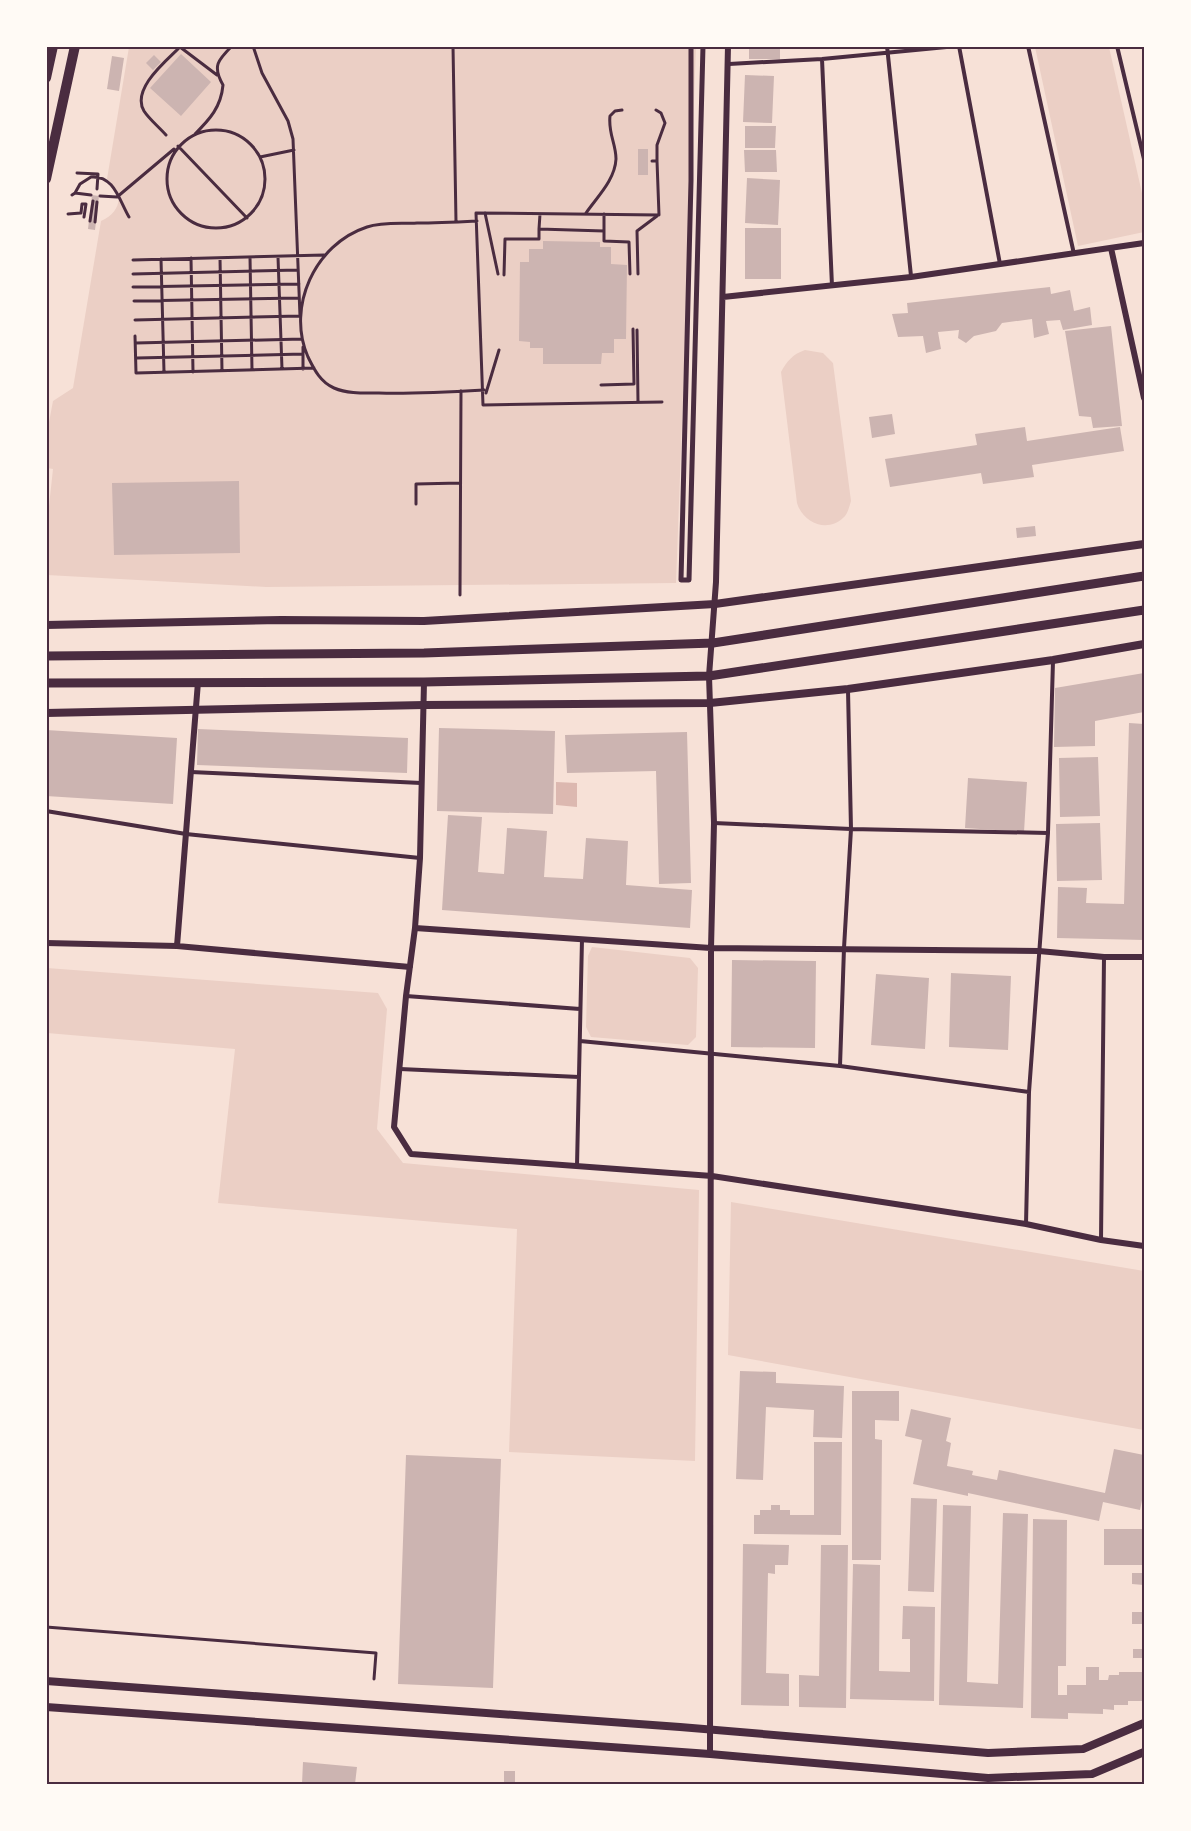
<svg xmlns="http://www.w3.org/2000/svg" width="1191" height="1831" font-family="'Fira Sans',sans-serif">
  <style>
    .green { fill: #ebcfc5 }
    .water { fill: #dcb8b0 }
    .building { fill: #ccb4b1 }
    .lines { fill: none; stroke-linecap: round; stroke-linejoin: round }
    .path { stroke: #4a2c40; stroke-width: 3 }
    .service { stroke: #4a2c40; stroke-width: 4 }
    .pedestrian { stroke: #4a2c40; stroke-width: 5 }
    .minor { stroke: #4a2c40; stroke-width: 6 }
    .tertiary { stroke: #4a2c40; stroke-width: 8 }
    .secondary { stroke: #4a2c40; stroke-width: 9 }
    .primary { stroke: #4a2c40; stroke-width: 10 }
    .neatline { fill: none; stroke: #4a2c40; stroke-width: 2 }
  </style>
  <rect width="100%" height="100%" fill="#f7e1d7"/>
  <path class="green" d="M129 47H696L676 583 266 587 47 575 46 507 49 506 53 469 47 468V433L53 401 73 388 101 221C121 212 125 194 107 179Z
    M1035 47H1109L1144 202V232L1078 246Z
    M805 350 823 353 833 363 851 501C849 507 848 514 843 518 827 533 803 523 797 503L781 372C787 361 793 354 805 350Z
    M592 947 690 958 698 968 696 1037 688 1045 591 1037 586 1027 588 956Z
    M47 968 378 993 387 1009 377 1129 403 1163 699 1190 695 1461 509 1452 517 1229 218 1203 235 1049 47 1033Z
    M731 1202 1144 1271V1430L728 1355Z"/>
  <path class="water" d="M556 782 577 783V807L556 805Z"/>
  <path class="building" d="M749 46H780V59H749Z
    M181 54 211 82 181 116 150 88Z
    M154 55 161 62 153 70 146 63Z
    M112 56 124 58 119 91 107 89Z
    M745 75 774 76 772 123 743 122Z
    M745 126H776L775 148H745Z
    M638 149H648V175H638Z
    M744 150H776L777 172H745Z
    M747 178 780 180 778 225 745 223Z
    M92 195 99 196 95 230 88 229Z
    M745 228H781V279H745Z
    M543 241 600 242V247H611V264L627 265 626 339H614V353H602L601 364H543V348H530V342L519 341 520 262H529V249H543Z
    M1050 287 1051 294 1070 290 1074 311 1090 307 1092 325 1063 330 1060 320 1046 321 1049 334 1034 338 1032 319 1002 323 996 331 974 336 966 343 958 338 959 330 938 332 941 349 926 353 923 336 898 337 892 314 908 313 907 303Z
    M1111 326 1122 426 1093 428 1091 417 1079 416 1065 331Z
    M892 414 895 434 872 438 869 417Z
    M1025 427 1027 441 1120 427 1124 451 1032 465 1034 477 983 484 981 473 890 487 885 459 977 445 975 434Z
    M239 481 240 553 114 555 112 483Z
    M1035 526 1036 536 1017 538 1016 528Z
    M1144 673V712L1095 721V746L1054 747 1055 688Z
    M1129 723 1144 724V940L1057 938 1058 887 1087 888 1086 903 1124 904Z
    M439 728 555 731 553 814 437 811Z
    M198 729 408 738 407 773 197 765Z
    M46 730 177 738 173 804 46 796Z
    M687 732 691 883 659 884 656 771 567 773 565 735Z
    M1098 757 1100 816 1060 817 1059 758Z
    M968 778 1027 782 1024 832 965 828Z
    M448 815 482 817 478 872 504 874 507 828 547 831 544 877 583 879 586 838 628 841 626 885 692 890 690 928 442 910Z
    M1100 823 1102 880 1057 881 1056 824Z
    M732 960 816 961 815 1048 731 1047Z
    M951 973 1011 976 1008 1050 949 1047Z
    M876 974 929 978 925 1049 871 1045Z
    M740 1371 776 1372V1383L844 1386 842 1438 813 1437 814 1410 766 1407 763 1480 736 1479Z
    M852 1391H899V1421L875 1420V1439L882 1440 881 1560H852Z
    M911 1409 951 1418 946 1441 951 1443 947 1466 973 1471 972 1475 997 1480 999 1470 1105 1493 1114 1449 1144 1455V1491L1140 1510 1103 1502 1099 1521 968 1493V1496L913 1484 922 1440 905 1436Z
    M814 1442H842L841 1535 754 1534V1515H760V1510H771V1505H780V1510H790V1515H814Z
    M406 1455 501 1459 493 1688 398 1684Z
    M911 1498 937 1499 934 1592 908 1591Z
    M943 1505 971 1506 967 1682 998 1684 1003 1513 1028 1514 1023 1708 939 1705Z
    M1033 1519 1067 1520 1066 1666H1058V1695H1067V1685H1086V1667H1099V1680H1108L1109 1675H1119V1672H1144V1701H1128V1705H1114V1710L1103 1709V1714L1068 1713V1719L1031 1718Z
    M1104 1529H1144V1565H1104Z
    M743 1544 789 1545 788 1565H775V1574L768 1573 766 1673 789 1674V1706L741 1705Z
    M821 1545H848L846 1708 799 1707V1675L819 1676Z
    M853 1564 880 1565 879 1671 910 1672V1639H902L903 1606 935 1607 934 1701 850 1699Z
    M1132 1573H1144V1585L1132 1584Z
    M1132 1612H1144V1624H1132Z
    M1133 1649H1144V1658H1133Z
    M303 1762 357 1767 355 1784H302Z
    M504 1771H515V1784H504Z"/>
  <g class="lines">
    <path class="path" d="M453 46 456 222
      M656 110 661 113 665 123 657 145V161
      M167 179a49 49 0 1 1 98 0a49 49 0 1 1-98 0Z
      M195 134C210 119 221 107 223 85 212 66 218 60 232 46
      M166 135C159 127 149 119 144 111 131 89 166 61 180 47L217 75
      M178 146 247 218
      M260 157 294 150
      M652 161H657L659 215
      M77 173 98 174 97 189
      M75 193 80 184 91 177C114 175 119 200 129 217
      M72 195 75 193 91 195
      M100 196 117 197 174 149
      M485 213 498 274
      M586 213C597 197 615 180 616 159 616 144 608 133 610 116L615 111 622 110
      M68 214 81 213 82 204H86L84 217
      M604 214V241L629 242 630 274
      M659 215 476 213 483 405 662 402
      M90 221 93 201
      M477 221C457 222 437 223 417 223 401 224 382 222 367 227 315 244 286 307 308 357 314 369 320 382 334 388 348 394 364 393 379 393 414 394 449 392 484 390
      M95 222 97 202
      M539 229 540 214
      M250 257 252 370
      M278 257 282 369
      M191 258 193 372
      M220 258 222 371
      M161 259 164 372
      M133 260 324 255
      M133 274 298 270
      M638 274 637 231 657 216
      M504 275 505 239H539V229L604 231
      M133 287 299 284
      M134 301 299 298
      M135 320 300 316 293 139 288 121 262 73 253 46
      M637 330 638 402
      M135 336 136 373 314 368
      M136 343 302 339
      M303 347V369
      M137 358 303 354
      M601 385 634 384 633 329
      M486 393 499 350
      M416 504V484L460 483
      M460 595 461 391
      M46 1627 376 1653 374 1679"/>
    <path class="service" d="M887 46 911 276
      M959 46 1000 264
      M1028 46 1074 254
      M1117 46 1144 159
      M822 59 832 286
      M729 64 822 59 957 46
      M191 772 421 783
      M46 811 186 834 420 858
      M714 823 851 829 1048 833
      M406 996 580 1009
      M580 1041 840 1066 1029 1092
      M840 1066 844 948 851 829 848 690
      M400 1069 579 1077
      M577 1166 582 939
      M1026 1224 1029 1092 1048 833 1053 661
      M1101 1240 1104 957"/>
    <path class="pedestrian" d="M691 46V181L681 580H689L703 46"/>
    <path class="minor" d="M1111 248 1144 398
      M723 297 911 277 1144 243
      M424 682 420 858 415 928 406 996 394 1127 411 1154 712 1176 1026 1224 1101 1240 1144 1246
      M415 928 711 948 1039 951 1104 957H1144
      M46 943 177 946 410 967
      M177 946 198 682
      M710 1754 711 948 714 823 709 676 716 582 728 46"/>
    <path class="tertiary" d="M46 625 281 620 424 621 715 604 1144 544
      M46 713 424 705 710 703 848 689 1053 660 1144 644
      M46 1681 680 1727 988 1753 1083 1749 1144 1723
      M46 1707 710 1754 988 1778 1092 1774 1144 1752"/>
    <path class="secondary" d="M46 656 424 653 713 643 1144 576
      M46 683 424 682 709 676 1144 610"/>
    <path class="primary" d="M46 78 53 46
      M46 179 75 46"/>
  </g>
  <rect width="1191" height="1831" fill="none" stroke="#fffaf5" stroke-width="96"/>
  <rect x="48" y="48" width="1095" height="1735" class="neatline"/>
</svg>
